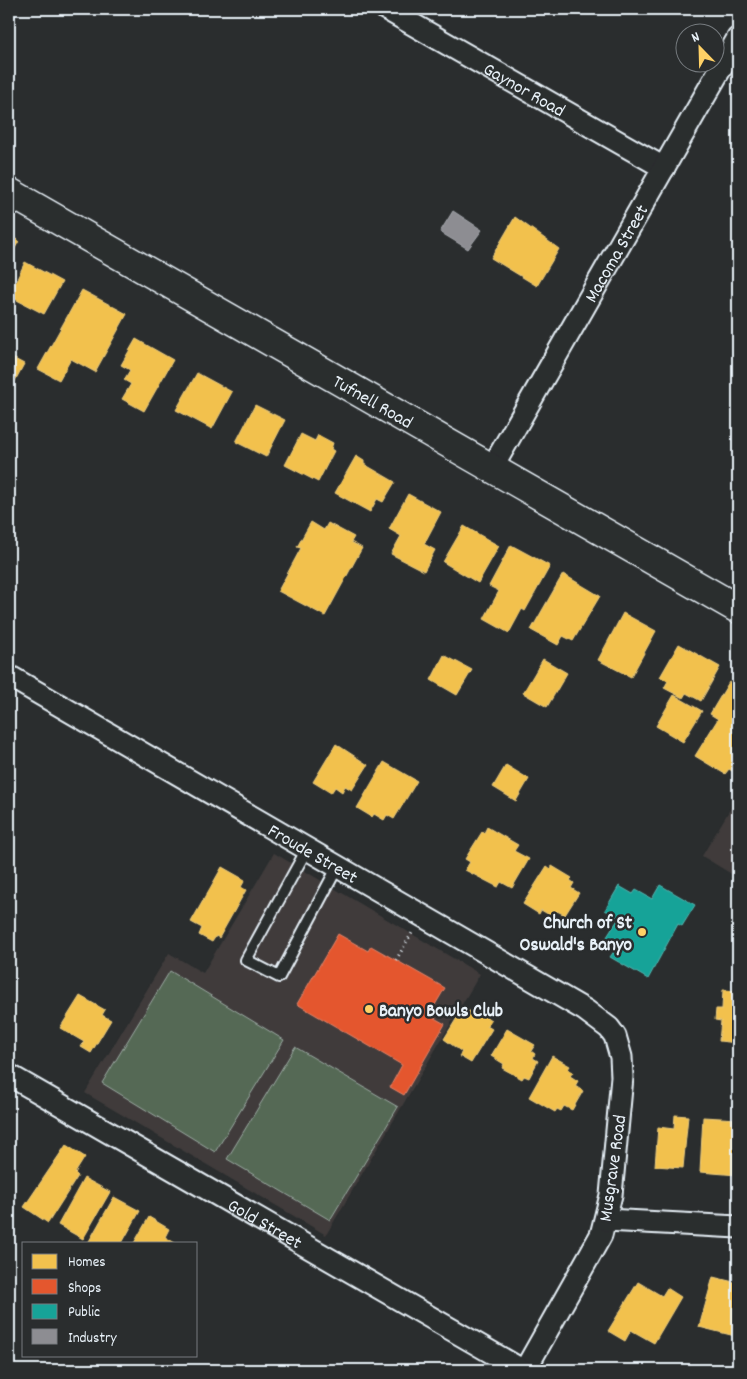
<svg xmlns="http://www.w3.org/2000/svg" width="747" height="1379" font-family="Dekko,sans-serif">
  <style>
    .built { fill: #3f3b3b }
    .green { fill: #556954; stroke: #9eada6 }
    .homes { fill: #f2c14e; stroke: #efcf81 }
    .shops { fill: #e4572e; stroke: #e5856b }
    .public { fill: #17a398; stroke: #56bab5 }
    .industry { fill: #8d8d92; stroke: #a8abb1 }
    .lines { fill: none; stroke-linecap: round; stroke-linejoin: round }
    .lane-casing { stroke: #e8f1f8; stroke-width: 14 }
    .street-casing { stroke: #e8f1f8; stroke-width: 25 }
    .secondary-casing { stroke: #e8f1f8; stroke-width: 31 }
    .path { stroke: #e8f1f8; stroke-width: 3; stroke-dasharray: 1 4; stroke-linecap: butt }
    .lane { stroke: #2a2d2e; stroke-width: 10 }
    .street { stroke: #2a2d2e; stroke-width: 21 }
    .secondary { stroke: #2a2d2e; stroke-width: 28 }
    .poi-dot { fill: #ffd166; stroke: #2a2d2e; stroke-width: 2 }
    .labels { text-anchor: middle; stroke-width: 5; stroke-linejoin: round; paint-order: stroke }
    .street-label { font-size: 19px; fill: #e8f1f8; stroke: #2a2d2e }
    .poi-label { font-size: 19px; font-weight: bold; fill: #e8f1f8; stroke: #2a2d2e; text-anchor: end }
  </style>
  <rect width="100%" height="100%" fill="#2a2d2e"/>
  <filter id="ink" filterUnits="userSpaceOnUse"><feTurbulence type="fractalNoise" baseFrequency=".02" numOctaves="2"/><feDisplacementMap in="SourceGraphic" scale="10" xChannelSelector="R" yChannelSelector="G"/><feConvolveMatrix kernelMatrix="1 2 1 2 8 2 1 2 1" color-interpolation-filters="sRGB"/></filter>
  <g filter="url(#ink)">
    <path class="built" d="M738 796V878L702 856Z
      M274 853 480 974 326 1235 85 1093 169 953 203 973Z"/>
    <path class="green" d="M170 971 284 1040 215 1152 102 1083Z
      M295 1047 398 1107 330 1220 227 1159Z"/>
    <path class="homes" d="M515 217 559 249 537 286 491 258Z
      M9 235 19 241 9 259Z
      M25 262 62 282 44 314 9 296Z
      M82 290 127 314 95 372 71 359 59 380 38 369Z
      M136 339 173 360 144 411 122 399 131 384 124 380 130 370 121 365Z
      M9 356 24 364 9 392Z
      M197 373 232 392 212 429 176 410Z
      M255 405 285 420 266 457 236 442Z
      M301 434 315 441 318 435 333 443 331 449 334 451 318 482 285 465Z
      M356 456 364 461V464L395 482 383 502 377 499 370 512 335 493Z
      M408 494 441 512 424 544 435 550 424 571 391 554 401 536 389 529Z
      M311 522 324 530 328 523 354 537 351 542 362 548 325 616 278 591 301 548 297 547Z
      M464 526 499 546 478 583 443 562Z
      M511 545 550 566 525 611 522 609 509 633 484 619 499 591 489 586Z
      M563 574 600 596 573 641 563 636 558 645 531 630Z
      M623 613 656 631 631 677 598 660Z
      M679 644 720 667 701 701 686 693 683 698 664 688 668 681 660 677Z
      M444 655 472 670 457 695 431 680Z
      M543 659 567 673 547 707 523 693Z
      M729 682 738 687V772L737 774 729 769 725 774 695 756 718 719 710 714Z
      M674 695 702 711 683 742 656 726Z
      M336 744 368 765 352 790 345 786 342 792 335 787 331 793 313 782Z
      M384 762 417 781 394 819 387 815 384 820 374 814 372 817 357 808Z
      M506 765 529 779 516 801 493 787Z
      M487 827 518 845 514 851 529 859 512 888 501 882 498 887 465 870 470 862 465 859 482 832 484 833Z
      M547 866 551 869 552 866 572 878 570 880 574 883 571 888 579 893 565 915 557 911 553 917 541 910 539 914 523 904Z
      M222 867 245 880 241 887 246 890 219 938 216 936 212 942 199 935 202 928 191 922Z
      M723 990 738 991V1043L719 1041 721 1021 715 1020 716 1009H722Z
      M80 996 105 1010 102 1015 111 1020 91 1053 81 1047 84 1042 60 1028Z
      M463 1008 471 1012 473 1009 491 1020 487 1026 492 1029 471 1063 459 1056 462 1052 444 1039Z
      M507 1029 535 1045 531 1051 535 1054 533 1058 538 1061 529 1078 524 1076 522 1079 502 1068 504 1064 491 1056Z
      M552 1056 570 1066 568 1069 573 1072 570 1076 578 1081 575 1086 583 1091 572 1110 564 1106 561 1111 557 1109 555 1112 529 1097Z
      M675 1115 688 1116 683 1168 655 1166 658 1127 674 1129Z
      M703 1117 738 1119 737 1175 700 1172Z
      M66 1145 85 1157 75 1173 78 1176 48 1223 24 1207Z
      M84 1178 110 1192 83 1239 58 1225Z
      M114 1197 140 1211 122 1243H88Z
      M149 1217 169 1229 165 1237 175 1243H134Z
      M713 1277 738 1283V1332L735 1336 699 1327Z
      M638 1282 662 1296 667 1288 681 1297 654 1343 631 1330 625 1341 608 1331Z"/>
    <path class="shops" d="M338 934 368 951 371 946 445 988 429 1015 445 1024 404 1095 390 1087 402 1065 297 1004Z"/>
    <path class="public" d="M660 885 695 905 682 926 678 924 648 979 610 957 615 950 603 943 619 918 605 910 619 886 633 894 636 890 652 899Z"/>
    <path class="industry" d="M453 211 482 230 468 249 440 232Z"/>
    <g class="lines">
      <g class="lane-casing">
        <path id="lane" d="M307 849 246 960 279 977 338 866"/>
      </g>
      <g class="street-casing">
        <g id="street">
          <path id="s1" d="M386 9 664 168"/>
          <path id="s2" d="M492 468 738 38"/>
          <path id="s3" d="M9 676 585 1010 609 1028 615 1036 621 1057 622 1077 611 1195 601 1235 525 1370"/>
          <path id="s4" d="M9 1075 522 1370"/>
          <path d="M606 1220 738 1227"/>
        </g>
      </g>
      <g class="secondary-casing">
        <g id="secondary">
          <path id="s5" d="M9 192 738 609"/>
        </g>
      </g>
      <path class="path" d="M396 960 412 933"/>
      <use href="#lane" class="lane"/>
      <use href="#street" class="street"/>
      <use href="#secondary" class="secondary"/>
    </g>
  </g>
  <g class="poi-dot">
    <circle cx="642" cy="932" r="5"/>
    <circle cx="369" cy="1009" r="5"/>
  </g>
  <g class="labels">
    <g class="street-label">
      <text dy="7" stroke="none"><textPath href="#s1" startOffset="160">Gaynor Road</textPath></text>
      <text dy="7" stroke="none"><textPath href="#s2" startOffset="248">Macoma Street</textPath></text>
      <text dy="7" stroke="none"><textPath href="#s5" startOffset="420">Tufnell Road</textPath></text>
      <text dy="7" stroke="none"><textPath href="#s3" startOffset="352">Froude Street</textPath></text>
      <text transform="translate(611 1168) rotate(-82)" y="7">Musgrave Road</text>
      <text dy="7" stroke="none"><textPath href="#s4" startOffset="296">Gold Street</textPath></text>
    </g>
    <g class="poi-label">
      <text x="632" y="928">Church of St<tspan x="632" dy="22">Oswald's Banyo</tspan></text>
      <text x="379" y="1016" text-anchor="start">Banyo Bowls Club</text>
    </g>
  </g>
  <rect width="747" height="1379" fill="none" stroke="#2a2d2e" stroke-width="30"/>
  <rect x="15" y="15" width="717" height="1349" fill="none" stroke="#e8f1f8" stroke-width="2" filter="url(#ink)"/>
  <rect x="22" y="1242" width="175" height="115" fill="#2a2d2e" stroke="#767b7f"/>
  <rect x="32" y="1254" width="25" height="15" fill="#f2c14e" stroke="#767b7f"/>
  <text x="68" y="1266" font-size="15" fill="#e8f1f8">Homes</text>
  <rect x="32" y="1279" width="25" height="15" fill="#e4572e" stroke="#767b7f"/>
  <text x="68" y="1292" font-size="15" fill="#e8f1f8">Shops</text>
  <rect x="32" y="1304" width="25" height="15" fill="#17a398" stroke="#767b7f"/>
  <text x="68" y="1316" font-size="15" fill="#e8f1f8">Public</text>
  <rect x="32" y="1329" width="25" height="15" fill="#8d8d92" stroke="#767b7f"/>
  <text x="68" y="1342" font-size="15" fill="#e8f1f8">Industry</text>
  <g transform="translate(700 48) rotate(337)"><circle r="24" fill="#2a2d2e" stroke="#767b7f"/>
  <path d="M0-4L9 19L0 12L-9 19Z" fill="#ffd166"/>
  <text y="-8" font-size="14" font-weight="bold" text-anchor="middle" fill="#e8f1f8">N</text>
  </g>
</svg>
